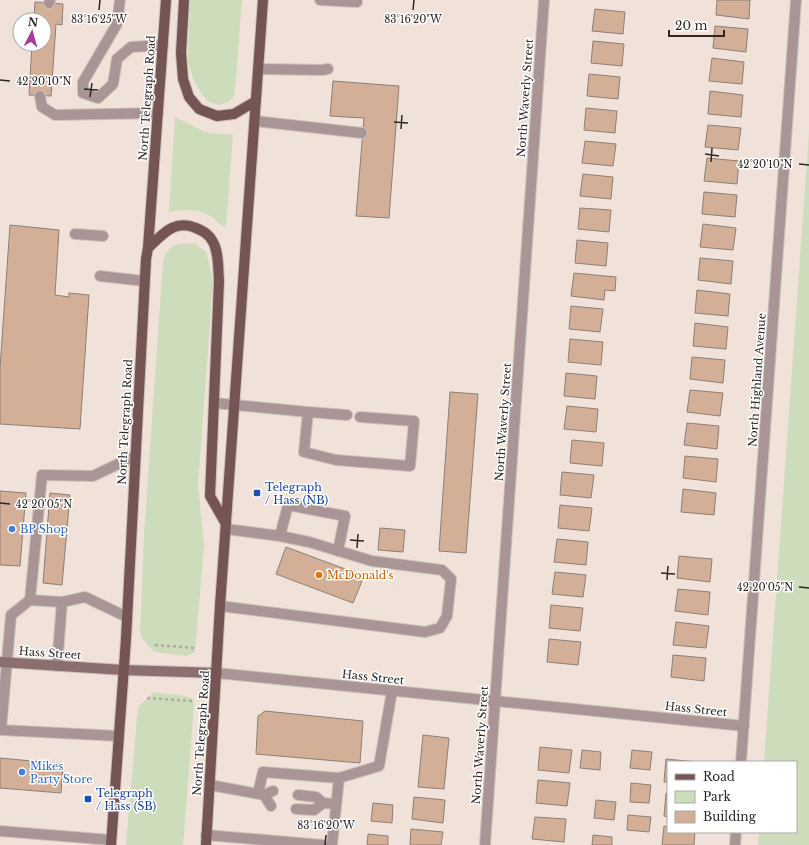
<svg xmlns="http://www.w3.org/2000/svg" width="809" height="845" font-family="'Libre Baskerville',serif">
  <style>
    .green { fill: #cddcbb }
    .building { fill: #d3af98; stroke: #8c7f77 }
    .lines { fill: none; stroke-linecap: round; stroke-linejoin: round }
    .lane-casing { stroke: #cdc0b8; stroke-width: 12 }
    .street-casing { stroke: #cdc0b8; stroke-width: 12 }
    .secondary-casing { stroke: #cdc0b8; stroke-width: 12 }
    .primary-casing { stroke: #cdc0b8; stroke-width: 12 }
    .path { stroke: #b4a9a2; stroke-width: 2.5; stroke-dasharray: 3 3; stroke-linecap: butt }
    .lane { stroke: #a99595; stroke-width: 10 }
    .street { stroke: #a99595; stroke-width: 10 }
    .secondary { stroke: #8b6f6f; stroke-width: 10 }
    .primary { stroke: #755454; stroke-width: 10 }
    .ticks { fill: none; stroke: #2c2724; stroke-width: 1.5 }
    .transit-dot { fill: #1a4fb4; stroke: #fff; stroke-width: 1.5 }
    .shop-dot { fill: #3f7fe0; stroke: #fff; stroke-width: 1.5 }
    .food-dot { fill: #e8710a; stroke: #fff; stroke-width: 1.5 }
    .labels { text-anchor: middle; stroke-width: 3; stroke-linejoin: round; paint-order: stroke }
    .street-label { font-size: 11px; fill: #2c2724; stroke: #fff }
    .transit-label { font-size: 11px; fill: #164399; stroke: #fff; text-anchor: start }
    .shop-label { font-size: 11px; fill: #366cbe; stroke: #fff; text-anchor: start }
    .food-label { font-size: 11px; fill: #c56008; stroke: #fff; text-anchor: start }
    .ticks-label { font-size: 10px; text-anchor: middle; fill: #2c2724; stroke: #fff; stroke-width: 3; stroke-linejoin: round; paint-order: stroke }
  </style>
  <rect width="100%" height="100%" fill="#f0e2d9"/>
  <path class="green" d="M190 0H242L235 90 234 97 228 102 219 105 207 101 195 83 188 64V55Z
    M175 117 205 132 218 134H233L226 227C220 226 217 221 213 218 199 208 185 209 169 212Z
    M809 133V845H758L759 832H796V762H764Z
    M194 243 206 252 213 281 198 485 204 545 195 652 186 656 156 652 151 649 140 635 144 535 163 261C170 243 176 244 194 243Z
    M154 692 185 696 193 699 194 705 183 845H126L138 707Z"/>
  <path class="building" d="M717 0H750L749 19 716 15Z
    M35 2 63 4 62 25 56 24 51 96 29 95 32 44H44V20H34Z
    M595 9 625 12 623 34 592 31Z
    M715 26 748 29 746 52 713 48Z
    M593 41 624 44 622 66 591 63Z
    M712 58 744 62 742 84 709 81Z
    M589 74 620 77 618 99 587 96Z
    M333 81 399 86 389 218 356 216 364 118 330 116Z
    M710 91 743 95 741 117 708 114Z
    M586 108 617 111 615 133 584 130Z
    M708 125 741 128 738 150 705 147Z
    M585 141 616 144 613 166 582 163Z
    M707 158 739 161 737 184 704 181Z
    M583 174 613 177 611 199 580 196Z
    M704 192 737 195 735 217 702 214Z
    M580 208 611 210 609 232 578 229Z
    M703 224 736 228 733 250 700 247Z
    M10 225 59 230 55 295 69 297V293L89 295 80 429 0 424V368Z
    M577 240 608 243 606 266 575 263Z
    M700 258 733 261 731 284 698 280Z
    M574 273 616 277 615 291 605 290 604 300 571 296Z
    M697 290 730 294 728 316 695 313Z
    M571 306 603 309 600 332 569 329Z
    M695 323 728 327 726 349 693 346Z
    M570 339 603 342 601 365 568 362Z
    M692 357 725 360 723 383 690 379Z
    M566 373 597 376 595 399 564 396Z
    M690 390 723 393 720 416 687 412Z
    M450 392 478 394 466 553 439 551Z
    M567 406 598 409 596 432 564 429Z
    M687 423 719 426 717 449 684 445Z
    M572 440 604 443 602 466 570 463Z
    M685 456 718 459 716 482 683 478Z
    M562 472 594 475 591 498 560 495Z
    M683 489 716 493 714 515 681 512Z
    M0 491 26 493 20 566 0 565Z
    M50 493 70 495 62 585 43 583Z
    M560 505 592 508 589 531 558 528Z
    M380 528 405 530 403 552 378 550Z
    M557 539 588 542 586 565 554 562Z
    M286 547 364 576 353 603 276 574Z
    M679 556 712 559 710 582 677 578Z
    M555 572 586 575 583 597 552 594Z
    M678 589 710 592 708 615 675 611Z
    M551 605 583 608 580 631 549 628Z
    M676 622 709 626 706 648 673 645Z
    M549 639 581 642 578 665 547 662Z
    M673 655 706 658 704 681 671 677Z
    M265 711 363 721 360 763 256 754 258 716Z
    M423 735 449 738 444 789 418 787Z
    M540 747 572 750 569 773 538 770Z
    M582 750 601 752 600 770 580 768Z
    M632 750 652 752 650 770 630 768Z
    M0 758 63 764 61 793 0 788Z
    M666 759 697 762H668V782H664Z
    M538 780 570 783 567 806 536 803Z
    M631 783 651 785 649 803 630 802Z
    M666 793H668V817L664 816Z
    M414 797 445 800 443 823 412 819Z
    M596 800 616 802 614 820 594 818Z
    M373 803 393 805 392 823 371 821Z
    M628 815 651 817 649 832 627 830Z
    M535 817 566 819 564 842 532 839Z
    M664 826 668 827V832H695L694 845H662Z
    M411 829 443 832 441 845H410Z
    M368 834 388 836V845H367Z
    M593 835 612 837V845H592Z"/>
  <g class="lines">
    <g class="lane-casing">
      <path id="lane" d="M120 0 117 24 83 82V93L98 98 113 84 117 59 131 47 163 45
        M320 0 357 2
        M49 3 50 0
        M259 69 322 70 328 69
        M40 96 42 107 55 115 158 113
        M255 121 362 133
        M75 234 103 236
        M100 276 144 281
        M214 403 308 412 304 452 336 460 410 466 414 421 360 417
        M308 412 347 415
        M280 536 288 505 345 516 338 551
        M30 600 11 615 1 730 119 736
        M220 606 425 632 440 628 447 616 451 579 442 570 372 561 309 542 280 536 226 529
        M127 617 85 597 62 602 30 600 42 475 93 476 135 456
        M57 666 62 602
        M339 778 379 766 392 691
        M210 785 264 795 273 791
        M258 793 263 772 339 778 332 845
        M264 795 271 806
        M298 795 316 797 323 803 336 804
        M296 809 314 810 323 803
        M0 831 111 840
        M206 835 323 845"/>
    </g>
    <g class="street-casing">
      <path id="street" d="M217 673 744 726
        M741 762 796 0
        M485 845 544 0
        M735 845 736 832"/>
    </g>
    <g class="secondary-casing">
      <path id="secondary" d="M0 662 123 670 217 673"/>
    </g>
    <g class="primary-casing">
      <path id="primary" d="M184 0 181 53 183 79 189 97 199 109 217 116 234 114 256 101
        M148 248C163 234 174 219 196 228 203 231 209 234 213 242 219 253 218 269 219 281L210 496 226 524
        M111 845 126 639 146 259 148 248 166 0
        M206 845 220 606 263 0"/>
    </g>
    <path class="path" d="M155 645 195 648
      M147 698 192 701"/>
    <use href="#lane" class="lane"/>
    <use href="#street" class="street"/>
    <use href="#secondary" class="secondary"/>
    <use href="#primary" class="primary"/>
  </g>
  <path class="ticks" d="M99 10 100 0M413 10 414 0M0 80 10 81M84 89 98 90M90 97 92 83M394 122 408 123M401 129 402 115M705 154 719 156M711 162 712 148M799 164 809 165M0 503 10 504M350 540 364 541M357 548 358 534M661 573 675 574M667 580 668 566M799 587 809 588M325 845 326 835"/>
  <g class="transit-dot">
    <rect x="253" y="489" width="8" height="8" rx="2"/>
    <rect x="84" y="795" width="8" height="8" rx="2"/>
  </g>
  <g class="shop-dot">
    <circle cx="12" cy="529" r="4"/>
    <circle cx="22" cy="772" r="4"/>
  </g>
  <circle class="food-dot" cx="319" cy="575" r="4"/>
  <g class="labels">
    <g class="street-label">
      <text transform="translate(147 98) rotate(-86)" y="4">North Telegraph Road</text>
      <text transform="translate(525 98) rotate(-86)" y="4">North Waverly Street</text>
      <text transform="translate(757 380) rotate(-86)" y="4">North Highland Avenue</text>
      <text transform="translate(125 422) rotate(-87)" y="4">North Telegraph Road</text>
      <text transform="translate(503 422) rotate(-86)" y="4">North Waverly Street</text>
      <text transform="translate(50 653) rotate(4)" y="4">Hass Street</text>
      <text transform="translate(373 677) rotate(6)" y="4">Hass Street</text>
      <text transform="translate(696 709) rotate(6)" y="4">Hass Street</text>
      <text transform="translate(201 733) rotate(-86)" y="4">North Telegraph Road</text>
      <text transform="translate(480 745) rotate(-86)" y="4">North Waverly Street</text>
    </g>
    <g class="transit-label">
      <text x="265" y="491">Telegraph<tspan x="265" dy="13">/ Hass (NB)</tspan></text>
      <text x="96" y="797">Telegraph<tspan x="96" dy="13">/ Hass (SB)</tspan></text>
    </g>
    <g class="shop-label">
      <text x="20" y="533">BP Shop</text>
      <text x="30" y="770">Mikes<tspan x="30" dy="13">Party Store</tspan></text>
    </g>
    <g class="food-label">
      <text x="327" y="579">McDonald's</text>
    </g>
  </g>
  <g class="ticks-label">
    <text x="99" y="23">83°16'25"W</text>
    <text x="413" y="23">83°16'20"W</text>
    <text x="44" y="85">42°20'10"N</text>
    <text x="765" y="168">42°20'10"N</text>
    <text x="44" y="508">42°20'05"N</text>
    <text x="765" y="591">42°20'05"N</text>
    <text x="326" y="829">83°16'20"W</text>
  </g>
  <rect x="667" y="761" width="130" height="72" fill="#ffffff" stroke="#aba9a7"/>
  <rect x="675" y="774" width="20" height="6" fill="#755454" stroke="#aba9a7"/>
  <text x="703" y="781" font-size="12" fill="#2c2724">Road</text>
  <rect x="675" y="791" width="20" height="12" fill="#cddcbb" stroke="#aba9a7"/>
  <text x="703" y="801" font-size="12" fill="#2c2724">Park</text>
  <rect x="675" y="811" width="20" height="12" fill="#d3af98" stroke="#aba9a7"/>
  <text x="703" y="821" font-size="12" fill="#2c2724">Building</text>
  <g transform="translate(32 32) rotate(6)"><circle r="19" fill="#ffffff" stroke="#aba9a7"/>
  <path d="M0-3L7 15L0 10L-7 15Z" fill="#a83b9b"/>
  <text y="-6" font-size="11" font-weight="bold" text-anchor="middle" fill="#2c2724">N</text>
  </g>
  <path d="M669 30v6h55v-6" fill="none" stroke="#2c2724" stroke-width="2"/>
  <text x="675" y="30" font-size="12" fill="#2c2724" stroke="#ffffff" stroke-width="3" paint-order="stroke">20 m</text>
</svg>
